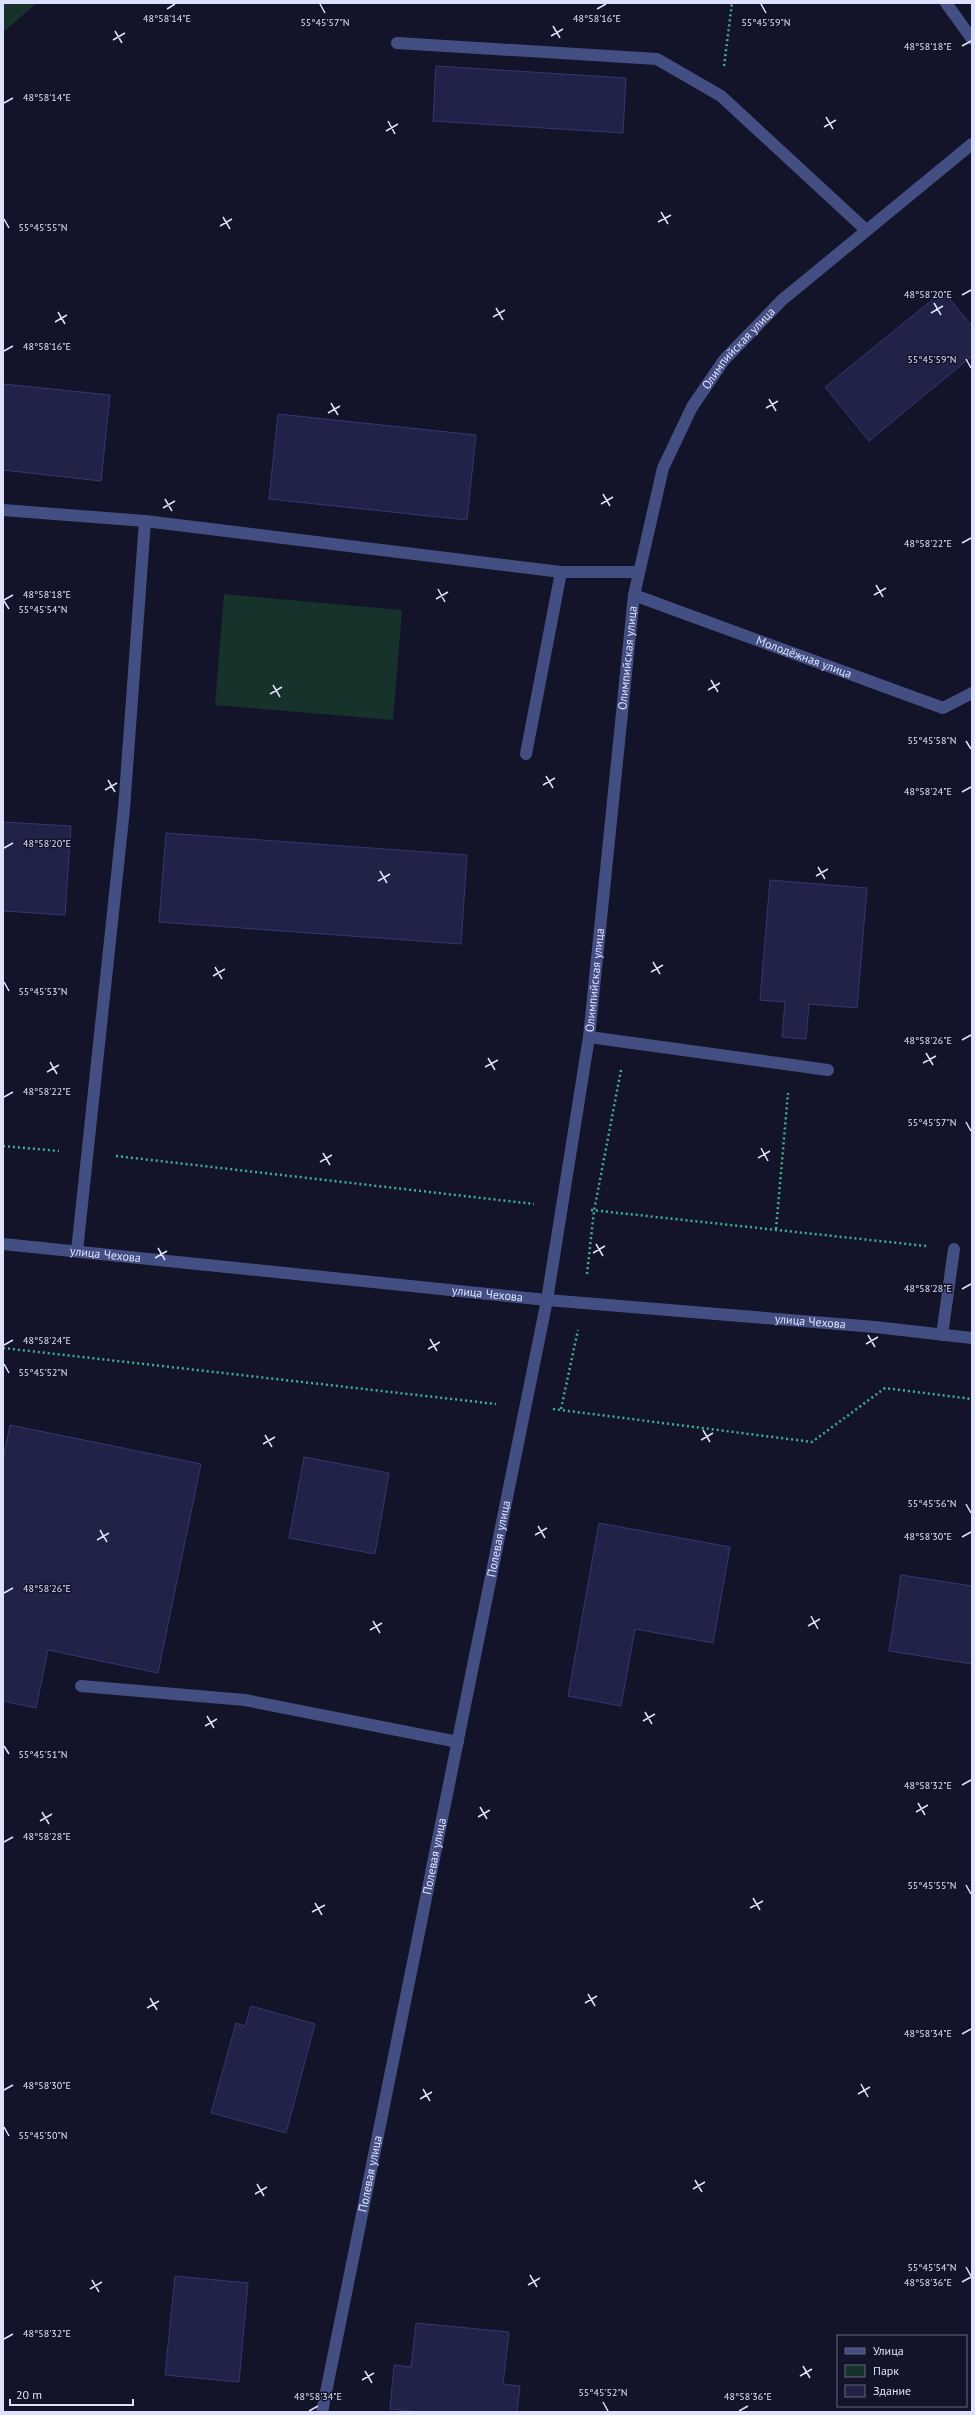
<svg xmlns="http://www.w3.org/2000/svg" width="975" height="2415" font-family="'PT Sans',sans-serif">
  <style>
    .green { fill: #17322b }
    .building { fill: #212248; stroke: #353771 }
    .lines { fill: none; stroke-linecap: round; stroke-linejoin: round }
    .path { stroke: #3db190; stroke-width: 2.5; stroke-dasharray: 2 3; stroke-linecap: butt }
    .minor { stroke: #434f83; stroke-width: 12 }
    .ticks { fill: none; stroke: #dee1fc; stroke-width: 1.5 }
    .labels { text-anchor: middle; stroke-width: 3; stroke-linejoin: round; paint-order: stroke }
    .street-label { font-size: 12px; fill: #dee1fc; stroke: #131429 }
    .ticks-label { font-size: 10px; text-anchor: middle; fill: #dee1fc; stroke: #131429; stroke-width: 3; stroke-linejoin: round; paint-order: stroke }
  </style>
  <rect width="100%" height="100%" fill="#131429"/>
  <path class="green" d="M3 3H37L3 32Z
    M224 594 402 610 393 720 215 705Z"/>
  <path class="building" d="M436 66 626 78 623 133 433 121Z
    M943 291 972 326V356L869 441 825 387Z
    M3 384 110 395 101 481 3 470Z
    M278 414 476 435 467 520 269 499Z
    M3 822 71 826 65 915 3 911Z
    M166 833 467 855 461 944 159 922Z
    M770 880 867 888 857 1008 809 1004 806 1039 782 1037 785 1002 760 1000Z
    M10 1425 201 1464 158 1673 48 1650 36 1708 3 1701V1460Z
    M304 1457 389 1473 375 1554 289 1538Z
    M599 1523 730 1547 713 1643 635 1629 621 1706 568 1696Z
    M901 1575 972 1586V1664L889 1651Z
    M251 2006 315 2024 286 2133 211 2113 236 2023 245 2026Z
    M175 2276 248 2283 239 2382 165 2375Z
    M416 2323 509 2332 503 2384 520 2386 517 2412H420L390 2409 394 2365 411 2367Z"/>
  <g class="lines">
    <path class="path" d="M724 66 732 3
      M3 1146 59 1151
      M116 1156 534 1204
      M591 1210 926 1246
      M776 1229 788 1093
      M587 1274 594 1211 621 1070
      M3 1348 496 1404
      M553 1409 812 1442 885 1388 972 1399
      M561 1409 578 1330"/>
    <g class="minor">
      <path d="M946 3 972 39"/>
      <path d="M397 43 657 59 721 96 866 230"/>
      <path d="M3 510 145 521"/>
      <path id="s1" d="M634 595 943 708 972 693"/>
      <path d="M526 754 561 572"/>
      <path d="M589 1037 828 1070"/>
      <path id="s2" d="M3 1244 547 1300 875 1327 972 1338"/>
      <path d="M77 1251 124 809 145 521 561 572H639"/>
      <path d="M942 1335 954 1249"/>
      <path d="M81 1686 245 1700 458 1742"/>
      <path id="s3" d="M322 2412 547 1300 589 1037 634 595 663 468 692 407 724 360 782 300 972 144"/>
    </g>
  </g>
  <path class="ticks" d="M320 4 325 13M761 4 766 13M167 9 175 4M597 9 606 4M553 26 560 38M115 31 122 43M551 36 563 29M113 40 125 33M962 46 971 41M4 103 13 98M826 117 833 129M388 121 395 134M824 127 836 120M386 131 398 124M661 212 668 224M223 217 230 229M4 219 9 228M658 222 671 215M220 226 232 219M962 295 971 290M934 303 941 315M496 308 503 320M58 312 65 324M931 313 943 306M493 317 505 310M55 322 67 315M4 351 13 346M966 359 971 368M769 399 776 411M331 403 338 415M766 408 778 401M328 413 340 406M603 494 610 506M165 499 172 511M601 504 613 497M163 508 175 501M962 543 971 538M876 585 883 597M438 589 445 602M874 595 886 588M436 599 448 592M4 600 13 595M4 601 9 609M711 680 718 692M273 685 280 697M708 690 720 683M270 694 282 687M966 741 971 749M546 776 553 788M108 780 115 792M543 785 555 778M105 790 117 783M962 792 971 787M4 848 13 843M818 867 825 879M380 871 387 883M816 876 828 869M378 881 390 874M653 962 660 974M215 967 222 979M651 972 663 965M213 976 225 969M4 982 9 991M962 1040 971 1035M926 1053 933 1065M488 1058 495 1070M50 1062 57 1074M923 1063 936 1056M485 1067 498 1060M47 1072 59 1065M4 1097 13 1092M966 1122 971 1131M761 1148 768 1161M323 1153 330 1165M758 1158 770 1151M320 1162 332 1155M596 1244 603 1256M158 1248 165 1260M593 1253 605 1246M155 1258 167 1251M962 1289 971 1284M868 1335 875 1347M430 1339 437 1351M866 1344 878 1337M4 1345 13 1340M428 1349 440 1342M4 1364 9 1373M703 1430 710 1442M265 1435 272 1447M701 1440 713 1433M263 1444 275 1437M966 1504 971 1513M538 1526 545 1538M100 1530 107 1542M535 1535 547 1528M962 1537 971 1532M97 1540 109 1533M4 1593 13 1588M811 1616 818 1629M373 1621 380 1633M808 1626 820 1619M370 1630 382 1623M645 1712 652 1724M207 1716 214 1728M643 1721 655 1714M205 1726 217 1719M4 1746 9 1754M962 1785 971 1780M918 1803 925 1815M480 1807 487 1819M42 1812 49 1824M916 1812 928 1805M478 1817 490 1810M40 1821 52 1814M4 1842 13 1837M966 1885 971 1894M753 1898 760 1910M315 1903 322 1915M750 1908 763 1901M312 1912 325 1905M588 1994 595 2006M150 1998 157 2010M585 2003 597 1996M147 2008 159 2001M962 2034 971 2029M861 2084 868 2097M423 2089 430 2101M4 2090 13 2085M858 2094 870 2087M420 2099 432 2092M4 2127 9 2136M695 2180 702 2192M257 2184 264 2196M693 2189 705 2182M255 2194 267 2187M966 2267 971 2276M530 2275 537 2287M92 2280 99 2292M962 2282 971 2277M528 2285 540 2278M90 2289 102 2282M4 2339 13 2334M803 2366 810 2378M365 2371 372 2383M800 2376 812 2369M362 2380 374 2373M603 2402 608 2411M309 2411 318 2406M739 2411 748 2406"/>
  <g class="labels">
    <g class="street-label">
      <text dy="4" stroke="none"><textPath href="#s3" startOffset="2118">Олимпийская улица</textPath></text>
      <text dy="4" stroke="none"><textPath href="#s1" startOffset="181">Молодёжная улица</textPath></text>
      <text dy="4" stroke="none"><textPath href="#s3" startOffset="1782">Олимпийская улица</textPath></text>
      <text dy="4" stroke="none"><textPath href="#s3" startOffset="1458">Олимпийская улица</textPath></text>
      <text dy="4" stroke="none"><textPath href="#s2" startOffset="103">улица Чехова</textPath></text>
      <text dy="4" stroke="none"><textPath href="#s2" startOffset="487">улица Чехова</textPath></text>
      <text dy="4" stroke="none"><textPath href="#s2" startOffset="811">улица Чехова</textPath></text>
      <text dy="4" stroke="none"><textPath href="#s3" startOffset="891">Полевая улица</textPath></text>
      <text dy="4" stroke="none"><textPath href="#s3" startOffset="567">Полевая улица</textPath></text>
      <text dy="4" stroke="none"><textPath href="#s3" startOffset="243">Полевая улица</textPath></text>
    </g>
  </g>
  <g class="ticks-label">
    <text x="167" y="22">48°58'14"E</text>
    <text x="597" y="22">48°58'16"E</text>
    <text x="325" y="26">55°45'57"N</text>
    <text x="766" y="26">55°45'59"N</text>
    <text x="928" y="50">48°58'18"E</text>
    <text x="47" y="101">48°58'14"E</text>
    <text x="43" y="231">55°45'55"N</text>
    <text x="928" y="298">48°58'20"E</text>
    <text x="47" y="350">48°58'16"E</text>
    <text x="932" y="363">55°45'59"N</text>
    <text x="928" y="547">48°58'22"E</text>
    <text x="47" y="598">48°58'18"E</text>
    <text x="43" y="613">55°45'54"N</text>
    <text x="932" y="744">55°45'58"N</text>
    <text x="928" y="795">48°58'24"E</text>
    <text x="47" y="847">48°58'20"E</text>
    <text x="43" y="995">55°45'53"N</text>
    <text x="928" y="1044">48°58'26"E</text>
    <text x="47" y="1095">48°58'22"E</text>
    <text x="932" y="1126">55°45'57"N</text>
    <text x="928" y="1292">48°58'28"E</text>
    <text x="47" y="1344">48°58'24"E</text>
    <text x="43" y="1376">55°45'52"N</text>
    <text x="932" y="1507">55°45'56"N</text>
    <text x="928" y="1540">48°58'30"E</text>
    <text x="47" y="1592">48°58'26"E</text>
    <text x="43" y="1758">55°45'51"N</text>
    <text x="928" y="1789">48°58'32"E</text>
    <text x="47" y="1840">48°58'28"E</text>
    <text x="932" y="1889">55°45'55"N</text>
    <text x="928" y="2037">48°58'34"E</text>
    <text x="47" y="2089">48°58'30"E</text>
    <text x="43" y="2139">55°45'50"N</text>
    <text x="932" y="2271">55°45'54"N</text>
    <text x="928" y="2286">48°58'36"E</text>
    <text x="47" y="2337">48°58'32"E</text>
    <text x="603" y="2396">55°45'52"N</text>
    <text x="318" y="2400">48°58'34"E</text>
    <text x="748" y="2400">48°58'36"E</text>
  </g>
  <rect width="975" height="2415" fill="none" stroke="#dee1fc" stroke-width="8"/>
  <rect x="837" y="2335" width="130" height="72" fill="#131429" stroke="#64667d"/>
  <rect x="845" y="2348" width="20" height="6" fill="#434f83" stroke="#64667d"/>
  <text x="873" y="2355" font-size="12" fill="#dee1fc">Улица</text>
  <rect x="845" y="2365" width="20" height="12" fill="#17322b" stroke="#64667d"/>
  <text x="873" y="2375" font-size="12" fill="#dee1fc">Парк</text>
  <rect x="845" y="2385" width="20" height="12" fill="#212248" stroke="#64667d"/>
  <text x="873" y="2395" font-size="12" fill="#dee1fc">Здание</text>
  <path d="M10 2399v6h123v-6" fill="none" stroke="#dee1fc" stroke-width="2"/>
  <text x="16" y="2399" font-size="12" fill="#dee1fc" stroke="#131429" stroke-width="3" paint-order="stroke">20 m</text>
</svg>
